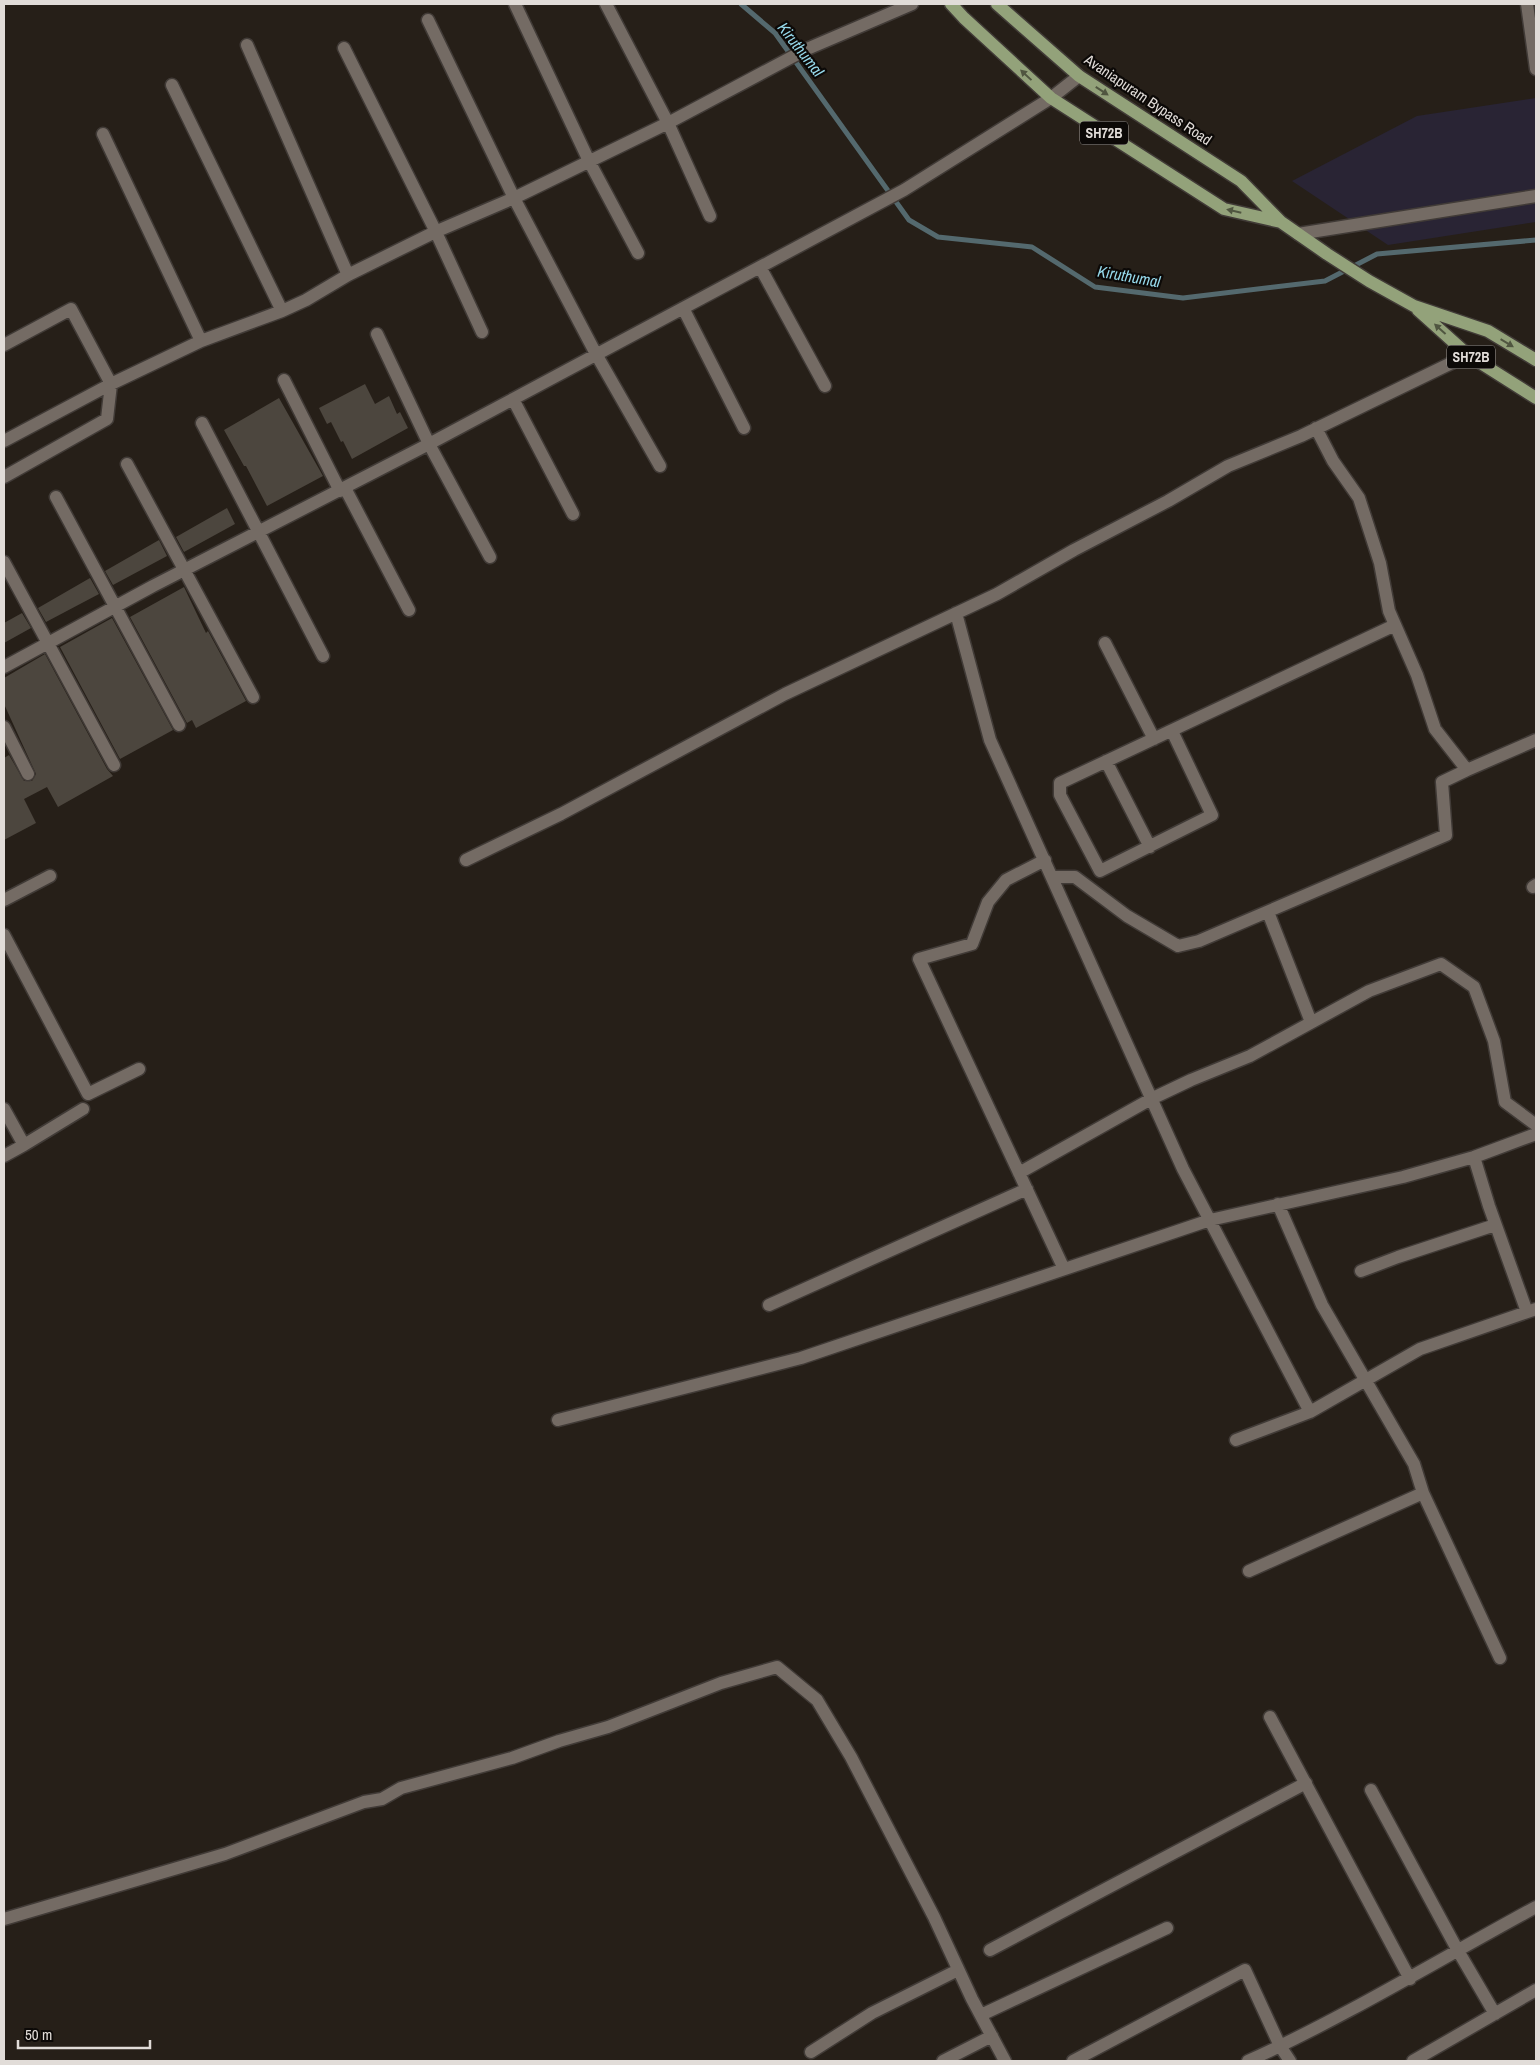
<svg xmlns="http://www.w3.org/2000/svg" width="1540" height="2065" font-family="'Archivo Narrow',sans-serif">
  <style>
    .commercial { fill: #292434 }
    .lines { fill: none; stroke-linecap: round; stroke-linejoin: round }
    .stream { stroke: #54696e; stroke-width: 5 }
    .building { fill: #4c463e }
    .minor-casing { stroke: #413b37; stroke-width: 15 }
    .primary-casing { stroke: #413b37; stroke-width: 15 }
    .minor { stroke: #746b64; stroke-width: 12 }
    .primary { stroke: #93a27a; stroke-width: 12 }
    .oneway { fill: #505640 }
    .labels { text-anchor: middle; stroke-width: 4.5; stroke-linejoin: round; paint-order: stroke }
    .shield { fill: #0c0907; stroke: #a19d99; stroke-width: 1 }
    .shield-label { font-size: 14px; font-weight: bold; fill: #e1dcd8 }
    .street-label { font-size: 15px; fill: #e1dcd8; stroke: #0c0907 }
    .water-label { font-size: 16px; font-style: italic; fill: #96d9eb; stroke: #0c0907 }
  </style>
  <rect width="100%" height="100%" fill="#261f18"/>
  <path class="commercial" d="M1536 98V222L1388 245 1292 181 1417 116Z"/>
  <g class="lines">
    <path class="stream" d="M741 4 775 33 909 220 938 237 1032 247 1095 287 1183 298 1325 281 1377 254 1536 240"/>
  </g>
  <path class="building" d="M365 384 375 404 389 396 397 414 400 412 408 428 352 459 343 441 341 442 331 422 327 424 319 408Z
    M279 398 323 476 267 506 246 466H244L224 430Z
    M227 508 235 524 184 552 176 537Z
    M159 540 167 556 113 585 105 571Z
    M90 578 99 594 46 622 38 608Z
    M184 587 206 633 208 631 246 701 196 728 192 720 187 723 130 617Z
    M22 613 31 628 4 643V623Z
    M112 618 173 730 120 759 60 647Z
    M45 654 107 769 113 776 58 807 47 787 24 799 36 823 4 840V758L9 755 24 781H32L36 774 4 704V678Z"/>
  <g class="lines">
    <g class="minor-casing">
      <path id="minor" d="M515 4 589 161 638 253
        M606 4 668 123 710 216
        M1527 4 1536 69
        M428 20 514 198 596 354 660 466
        M247 45 348 275
        M344 48 435 230 482 332
        M172 85 282 311
        M103 134 201 341
        M1298 234 1536 196
        M760 267 825 386
        M683 308 744 428
        M377 334 429 444 490 557
        M4 345 71 309 111 384 107 419 4 477
        M284 380 340 491
        M513 399 573 514
        M202 423 323 656
        M1316 428 1333 461 1359 498 1380 563 1389 611 1417 675 1435 729 1467 770 1536 740
        M4 441 111 384 201 341 282 311 306 300 348 275 435 232 514 198 668 123 807 49 912 4
        M127 464 253 697
        M345 488 409 610
        M56 497 179 725
        M4 562 114 765
        M956 613 990 740 1183 1169 1310 1412
        M1105 643 1154 739
        M4 667 153 586 429 444 904 190 1051 98 1079 76
        M4 727 28 774
        M1172 731 1212 815 1100 871 1060 795V783L1395 625
        M1106 761 1150 847
        M466 860 561 814 785 694 997 594 1074 550 1168 501 1228 466 1301 436 1468 355
        M1045 860 1006 880 988 902 972 944 919 959 1064 1269
        M1052 877H1075L1127 916 1178 946 1199 941 1446 835 1442 782 1467 770
        M1533 887 1536 885
        M4 900 50 876
        M1268 912 1311 1022
        M4 935 88 1094 139 1069
        M4 1109 24 1145
        M4 1156 24 1145 83 1109
        M1474 1157 1489 1206 1527 1312
        M1019 1173 1151 1099 1191 1080 1250 1056 1369 991 1441 964 1474 987 1494 1041 1505 1102 1536 1125
        M1278 1204 1322 1305 1414 1464 1423 1493 1500 1658
        M1361 1271 1398 1257 1495 1225
        M769 1305 1027 1189
        M558 1420 801 1358 1210 1220 1403 1177 1474 1157 1536 1134
        M1236 1440 1310 1412 1420 1349 1536 1309
        M1249 1571 1423 1493
        M1270 1717 1410 1979
        M1371 1790 1457 1949 1495 2014
        M4 1919 225 1854 364 1802 382 1799 401 1788 512 1758 559 1741 608 1727 721 1683 777 1667 817 1700 851 1757 934 1917 972 1999 1005 2061
        M990 1950 1306 1783
        M981 2015 1167 1928
        M811 2052 872 2013 958 1970
        M943 2061 992 2036
        M1073 2061 1245 1970 1280 2046 1290 2061
        M1248 2061C1347 2016 1440 1959 1536 1907
        M1413 2061 1536 1990"/>
    </g>
    <g class="primary-casing">
      <path id="primary" d="M951 4 964 18 1051 98 1224 209 1281 222
        M997 4 1079 76 1241 181 1281 222 1327 254 1369 281 1414 306 1488 331 1536 360
        M1418 310 1468 355 1536 398"/>
    </g>
    <use href="#minor" class="minor"/>
    <use href="#primary" class="primary"/>
  </g>
  <defs><path id="oneway-solid" d="M-6-.8H1V-3.2L6.5 0L1 3.2V.8H-6Z" transform="scale(1.25)"/></defs>
  <g class="oneway">
    <use href="#oneway-solid" transform="translate(1026 75) rotate(-137)"/>
    <use href="#oneway-solid" transform="translate(1102 91) rotate(33)"/>
    <use href="#oneway-solid" transform="translate(1234 211) rotate(-167)"/>
    <use href="#oneway-solid" transform="translate(1440 329) rotate(-138)"/>
    <use href="#oneway-solid" transform="translate(1507 343) rotate(31)"/>
  </g>
  <g class="labels">
    <g class="shield">
      <rect x="1080" y="121.5" width="48" height="23" rx="4"/>
      <rect x="1447" y="345.5" width="48" height="23" rx="4"/>
    </g>
    <g class="shield-label">
      <text x="1104" y="138">SH72B</text>
      <text x="1471" y="362">SH72B</text>
    </g>
    <g class="street-label">
      <text transform="translate(1148 100) rotate(34)" y="5">Avaniapuram Bypass Road</text>
    </g>
    <g class="water-label">
      <text transform="translate(801 49) rotate(52)" y="6">Kiruthumal</text>
      <text transform="translate(1129 276) rotate(10)" y="6">Kiruthumal</text>
    </g>
  </g>
  <rect width="1540" height="2065" fill="none" stroke="#e1dcd8" stroke-width="10"/>
  <path d="M18 2040v8h132v-8" fill="none" stroke="#e1dcd8" stroke-width="2.5"/>
  <text x="25" y="2040" font-size="15" fill="#e1dcd8" stroke="#0c0907" stroke-width="4" paint-order="stroke">50 m</text>
</svg>
